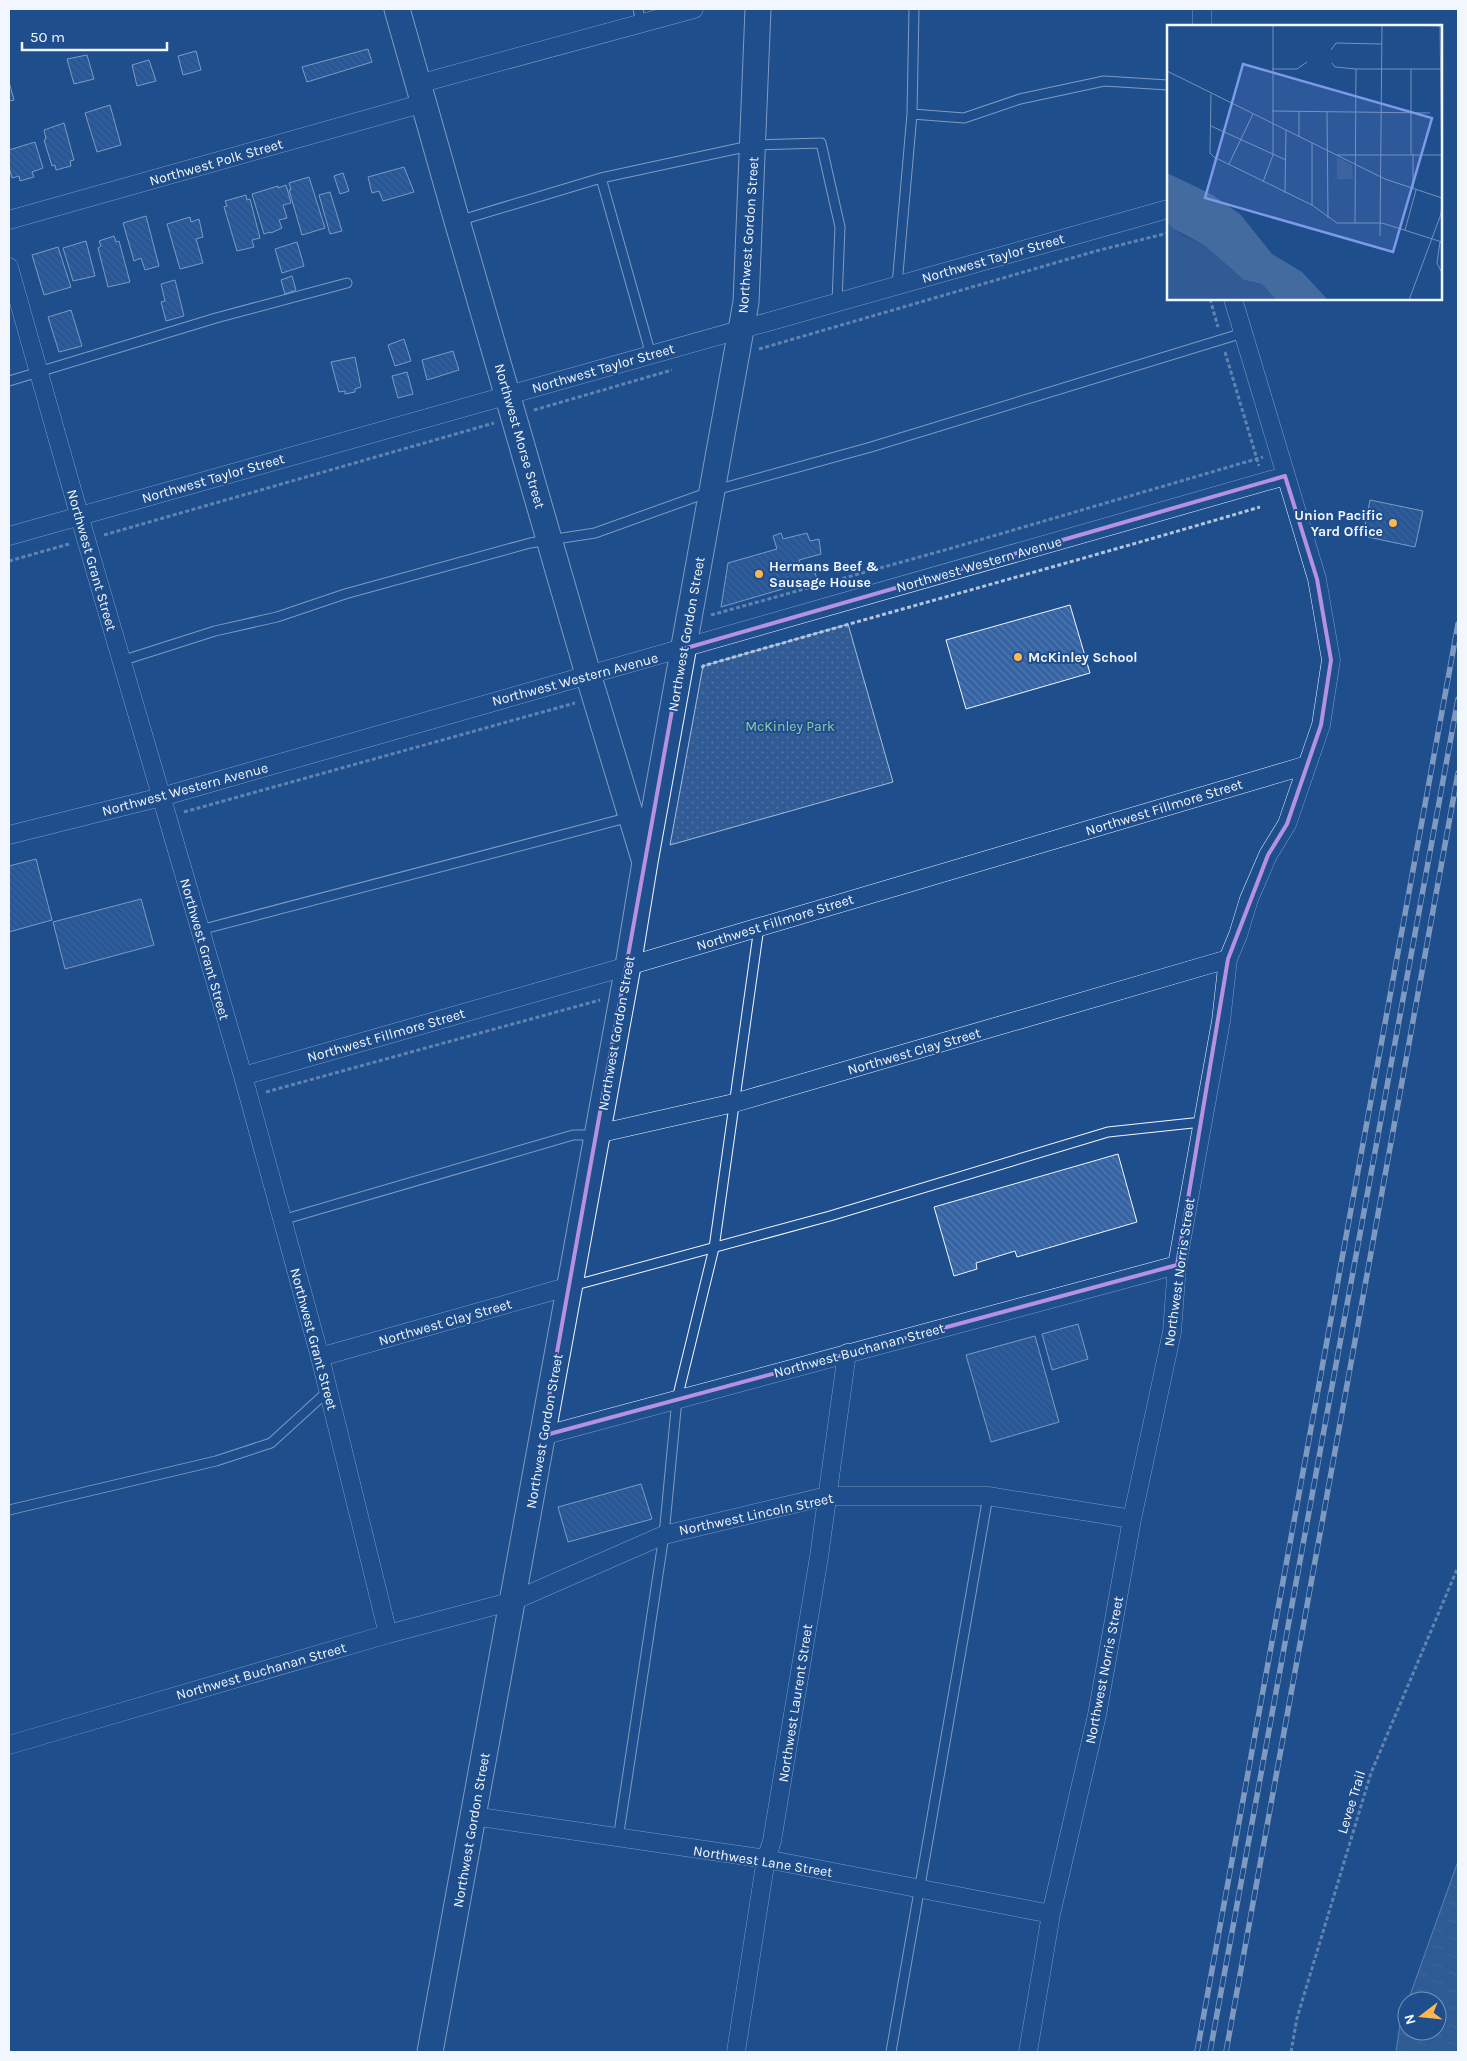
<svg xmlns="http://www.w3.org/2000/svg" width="1467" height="2061" font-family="Karla,sans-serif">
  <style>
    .park { fill: url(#park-dots); stroke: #a8bbd7 }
    .water { fill: url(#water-ripples); stroke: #a8bbd7 }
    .building { fill: url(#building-back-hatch); stroke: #f2f6ff }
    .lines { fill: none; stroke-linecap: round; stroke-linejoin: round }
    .service-casing { stroke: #f2f6ff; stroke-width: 11 }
    .minor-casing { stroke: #f2f6ff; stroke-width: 19 }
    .secondary-casing { stroke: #f2f6ff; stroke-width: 27 }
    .path { stroke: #b3c4dc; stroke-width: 3; stroke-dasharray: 4 2.5; stroke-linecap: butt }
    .service { stroke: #1f4e8c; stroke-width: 9 }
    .minor { stroke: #1f4e8c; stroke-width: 18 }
    .secondary { stroke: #1f4e8c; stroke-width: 25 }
    .rail-casing { stroke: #f2f6ff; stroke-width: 5.5 }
    .rail { stroke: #1f4e8c; stroke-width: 4; stroke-dasharray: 11; stroke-linecap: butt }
    .marked { fill: none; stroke: #b691df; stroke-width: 4; stroke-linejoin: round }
    .poi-dot { fill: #ffb74d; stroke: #1f4e8c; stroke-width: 2 }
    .labels { text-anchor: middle; stroke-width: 4; stroke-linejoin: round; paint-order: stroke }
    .street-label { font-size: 14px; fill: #f2f6ff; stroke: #1f4e8c }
    .poi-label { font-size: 14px; font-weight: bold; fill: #f2f6ff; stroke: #1f4e8c; text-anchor: start }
    .park-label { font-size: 14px; fill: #97c8a6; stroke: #1f4e8c }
    .inset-road { fill: none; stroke: #7391ba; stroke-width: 1 }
    .view { fill: #7d9aea; fill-opacity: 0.15; stroke: #7d9aea; stroke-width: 2.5 }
    .inset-edge { fill: none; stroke: #f2f6ff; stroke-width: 2.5 }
  </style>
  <defs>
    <pattern id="park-dots" width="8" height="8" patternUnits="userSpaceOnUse" patternTransform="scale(1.25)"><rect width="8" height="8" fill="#305b95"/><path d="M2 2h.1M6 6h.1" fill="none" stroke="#4e73a5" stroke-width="1.8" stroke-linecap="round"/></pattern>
    <pattern id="water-ripples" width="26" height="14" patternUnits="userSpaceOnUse" patternTransform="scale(1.25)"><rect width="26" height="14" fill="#446ba0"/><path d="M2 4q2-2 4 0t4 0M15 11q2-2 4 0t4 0" fill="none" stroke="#5f81ae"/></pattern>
    <pattern id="building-back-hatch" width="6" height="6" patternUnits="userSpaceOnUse" patternTransform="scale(1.25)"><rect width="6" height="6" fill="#3563a3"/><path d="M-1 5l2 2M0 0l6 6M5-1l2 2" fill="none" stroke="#537ab1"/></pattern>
  </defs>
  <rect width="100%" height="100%" fill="#1f4e8c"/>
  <path class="park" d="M848 624 893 782 670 845 703 666Z"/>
  <path class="water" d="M1458 1861V2052H1396L1401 2018 1407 2002V2031H1437V2001H1408Z"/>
  <path class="building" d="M368 49 372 62 307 82 302 67Z
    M196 51 201 70 183 75 178 56Z
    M87 55 94 79 74 84 67 59Z
    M149 60 156 81 137 86 132 65Z
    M9 82 14 100 9 101Z
    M110 105 121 145 97 152 85 113Z
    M64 123 74 160 70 161 71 166 56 170 55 165 52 166 44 140 46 139 44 130Z
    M35 142 43 168 32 172 34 177 20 181 19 176 12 178 9 167V150Z
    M404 167 414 192 383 201 379 191 372 193 368 177Z
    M343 173 349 191 340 194 334 176Z
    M309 177 325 228 302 235 289 190H291L289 183Z
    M286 185 291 203 283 205 287 218 279 220 282 228 271 233 270 232 264 234 252 194 278 186V188Z
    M330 192 342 231 330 234 319 195Z
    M246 195 247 200 250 199 260 238 252 240 254 247 237 251 224 207 227 206 225 201Z
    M146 216 159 266 145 270 141 258 134 261 123 223Z
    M190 217 191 222 199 219 203 237 196 239 203 263 180 269 167 224Z
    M114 236 116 242 119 241 130 282 108 287 98 248 101 246 99 241Z
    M86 241 95 276 73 281 63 248Z
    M297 242 304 266 282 273 275 249Z
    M58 247 71 287 44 295 32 255Z
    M292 276 296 290 285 294 281 280Z
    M175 280 184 316 166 321 161 302 165 301 161 284Z
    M71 310 82 346 59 352 48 317Z
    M404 339 411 361 395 366 388 345Z
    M453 351 459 370 427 380 422 360Z
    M355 357 361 387 355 389V392L345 394V391L339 392 331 362Z
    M407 372 413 394 398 398 392 376Z
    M1370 500 1423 511 1415 547 1363 536Z
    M781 533 783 539 807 533 810 541 819 539 821 554 799 560 801 566 812 563 817 579 721 607 728 563 777 549 773 536Z
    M1070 605 1090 673 966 709 946 640Z
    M36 859 52 920 9 932V866Z
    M141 899 154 945 65 969 53 922Z
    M1118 1154 1137 1222 1017 1257 1015 1251 976 1263 977 1269 954 1276 934 1207Z
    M1078 1324 1088 1359 1052 1370 1042 1334Z
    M1035 1336 1059 1422 991 1442 966 1355Z
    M641 1484 652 1519 568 1542 558 1507Z"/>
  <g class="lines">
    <g class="service-casing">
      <path id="service" d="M638 9 641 22
        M912 114 914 9
        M601 178 754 145 821 143 840 227 837 302
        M458 221 601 178 651 355
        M897 285 912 114 964 118 1020 99 1104 81 1168 85
        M9 381 216 318 347 283
        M121 661 215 631 277 617 345 594 530 543 595 533 712 491 871 447 1243 333
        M200 930 630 817
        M282 1220 573 1135H595
        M572 1286 830 1216 1108 1132 1202 1122
        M9 1510 216 1461 271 1443 328 1391
        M618 1839 664 1535 677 1399 714 1248 759 927
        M891 2052 988 1496"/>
    </g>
    <g class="minor-casing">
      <path id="minor" d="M1202 9V26
        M418 84 694 9
        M9 220 424 103
        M9 267 86 539 243 1076 320 1357 388 1634
        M9 536 1168 209
        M9 835 161 797 1285 476
        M243 1076 628 966 1307 765
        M597 1134 734 1103 1228 959
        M320 1357 570 1286
        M542 1436 1177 1265
        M9 1745 388 1634 513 1601 664 1535 827 1496H988L1132 1519
        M473 1816 766 1859 1051 1914
        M736 2052 762 1884 766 1859 772 1841 819 1557 847 1353
        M1028 2052 1051 1914 1097 1715 1132 1519 1172 1332 1177 1265 1221 1021 1228 959 1238 935 1249 899 1268 855 1287 824 1321 725 1331 660 1317 579 1233 299"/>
    </g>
    <g class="secondary-casing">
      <path id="secondary" d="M397 9 457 221 588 674 644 859
        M430 2052 628 966 645 862 746 302 758 9"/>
    </g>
    <path class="path" d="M1210 299 1218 327
      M759 349 1096 251 1168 233
      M1225 352 1259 466
      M534 410 672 370
      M104 535 494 423
      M9 561 69 544
      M711 615 952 548 1263 457
      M702 668 703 666C888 612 1075 562 1260 507
      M184 812 575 703
      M266 1092 600 1000
      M1291 2052 1297 2018 1371 1773 1458 1567"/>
    <use href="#service" class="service"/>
    <use href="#minor" class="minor"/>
    <use href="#secondary" class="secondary"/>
    <g class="rail-casing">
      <path id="rail" d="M1197 2052 1458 624
        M1210 2052 1458 699
        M1226 2052 1458 773"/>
    </g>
    <use href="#rail" class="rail"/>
  </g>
  <path d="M0 0H1467V2061H0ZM1285 476 1317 579 1331 660 1321 725 1287 824 1268 855 1228 959 1177 1265 542 1436 683 649Z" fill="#1f4e8c" fill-opacity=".55" fill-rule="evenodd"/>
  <path class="marked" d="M1285 476 1317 579 1331 660 1321 725 1287 824 1268 855 1228 959 1177 1265 542 1436 683 649Z"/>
  <g class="poi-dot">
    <circle cx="1393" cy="523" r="5"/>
    <circle cx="759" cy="574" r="5"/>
    <circle cx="1018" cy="657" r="5"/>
  </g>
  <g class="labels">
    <g class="street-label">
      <text transform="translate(216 162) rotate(-16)" y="5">Northwest Polk Street</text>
      <text transform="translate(748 235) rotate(-86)" y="5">Northwest Gordon Street</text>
      <text transform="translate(993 258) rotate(-16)" y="5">Northwest Taylor Street</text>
      <text transform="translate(603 368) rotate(-16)" y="5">Northwest Taylor Street</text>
      <text transform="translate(520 436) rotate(74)" y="5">Northwest Morse Street</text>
      <text transform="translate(213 478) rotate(-16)" y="5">Northwest Taylor Street</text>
      <text transform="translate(92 560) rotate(74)" y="5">Northwest Grant Street</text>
      <text transform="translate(979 564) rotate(-16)" y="5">Northwest Western Avenue</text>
      <text transform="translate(686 634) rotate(-80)" y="5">Northwest Gordon Street</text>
      <text transform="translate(575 679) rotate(-15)" y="5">Northwest Western Avenue</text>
      <text transform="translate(185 789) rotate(-15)" y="5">Northwest Western Avenue</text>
      <text transform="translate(1164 807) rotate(-17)" y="5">Northwest Fillmore Street</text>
      <text transform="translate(775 922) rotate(-17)" y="5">Northwest Fillmore Street</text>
      <text transform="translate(205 949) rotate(74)" y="5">Northwest Grant Street</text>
      <text transform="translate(616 1033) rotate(-80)" y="5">Northwest Gordon Street</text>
      <text transform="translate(386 1035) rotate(-16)" y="5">Northwest Fillmore Street</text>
      <text transform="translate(914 1051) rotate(-16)" y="5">Northwest Clay Street</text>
      <text transform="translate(1179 1272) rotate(-82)" y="5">Northwest Norris Street</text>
      <text transform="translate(445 1322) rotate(-16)" y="5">Northwest Clay Street</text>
      <text transform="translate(314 1339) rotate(75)" y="5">Northwest Grant Street</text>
      <text transform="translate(859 1350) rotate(-15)" y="5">Northwest Buchanan Street</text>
      <text transform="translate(544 1431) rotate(-80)" y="5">Northwest Gordon Street</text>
      <text transform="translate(756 1514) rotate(-12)" y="5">Northwest Lincoln Street</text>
      <text transform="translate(1104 1670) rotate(-79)" y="5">Northwest Norris Street</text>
      <text transform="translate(261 1671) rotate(-16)" y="5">Northwest Buchanan Street</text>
      <text transform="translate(795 1703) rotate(-81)" y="5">Northwest Laurent Street</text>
      <text transform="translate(1351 1802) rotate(-73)" y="5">Levee Trail</text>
      <text transform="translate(471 1830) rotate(-80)" y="5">Northwest Gordon Street</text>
      <text transform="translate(763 1861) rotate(9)" y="5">Northwest Lane Street</text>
    </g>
    <g class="poi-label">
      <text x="1383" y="520" text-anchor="end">Union Pacific<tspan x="1383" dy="16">Yard Office</tspan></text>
      <text x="769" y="571">Hermans Beef &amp;<tspan x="769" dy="16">Sausage House</tspan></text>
      <text x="1028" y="662">McKinley School</text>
    </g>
    <g class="park-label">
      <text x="790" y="731">McKinley Park</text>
    </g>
  </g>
  <g transform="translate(1167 25)">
    <rect width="275" height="275" fill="#1f4e8c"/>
    <path d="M170 132 185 140 186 154H170ZM0 198 17 211 37 220 77 255 95 259 109 275H0Z" fill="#305b95"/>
    <path d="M0 148 44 169 73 189 105 229 135 247 161 275H109L95 259 77 255 37 220 7 204 0 198Z" fill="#446ba0"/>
    <path class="inset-road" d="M245 0 275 1M273 0 275 154M164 25 169 18 215 19M165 38 168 42 189 44H274M105 44H130L140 37M0 46 218 154 275 173M44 69 43 128 47 132 145 180 170 198H215L275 217M105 86 263 88M160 87 161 193M44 101 119 135M132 112V87M244 129V44M170 130H275M62 139 86 89M96 157 106 130V0M246 163V129M118 168 119 105M145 180V118M188 198 189 44M238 205 249 165M213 211 215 0M273 217 270 238 275 248M242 275 274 189 275 177"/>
    <path class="view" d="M76 39 265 93 226 227 38 173Z"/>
    <rect width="275" height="275" class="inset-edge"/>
  </g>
  <rect width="1467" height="2061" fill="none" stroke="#f2f6ff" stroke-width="20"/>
  <g transform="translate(1422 2016) rotate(254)"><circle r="24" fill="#1f4e8c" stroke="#7391ba"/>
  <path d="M0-4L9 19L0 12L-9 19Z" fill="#ffb74d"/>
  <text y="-8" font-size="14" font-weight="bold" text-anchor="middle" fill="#f2f6ff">N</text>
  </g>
  <path d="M22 42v8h145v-8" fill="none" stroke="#f2f6ff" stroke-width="2.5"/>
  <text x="30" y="42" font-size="15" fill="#f2f6ff" stroke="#1f4e8c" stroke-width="4" paint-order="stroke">50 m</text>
</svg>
